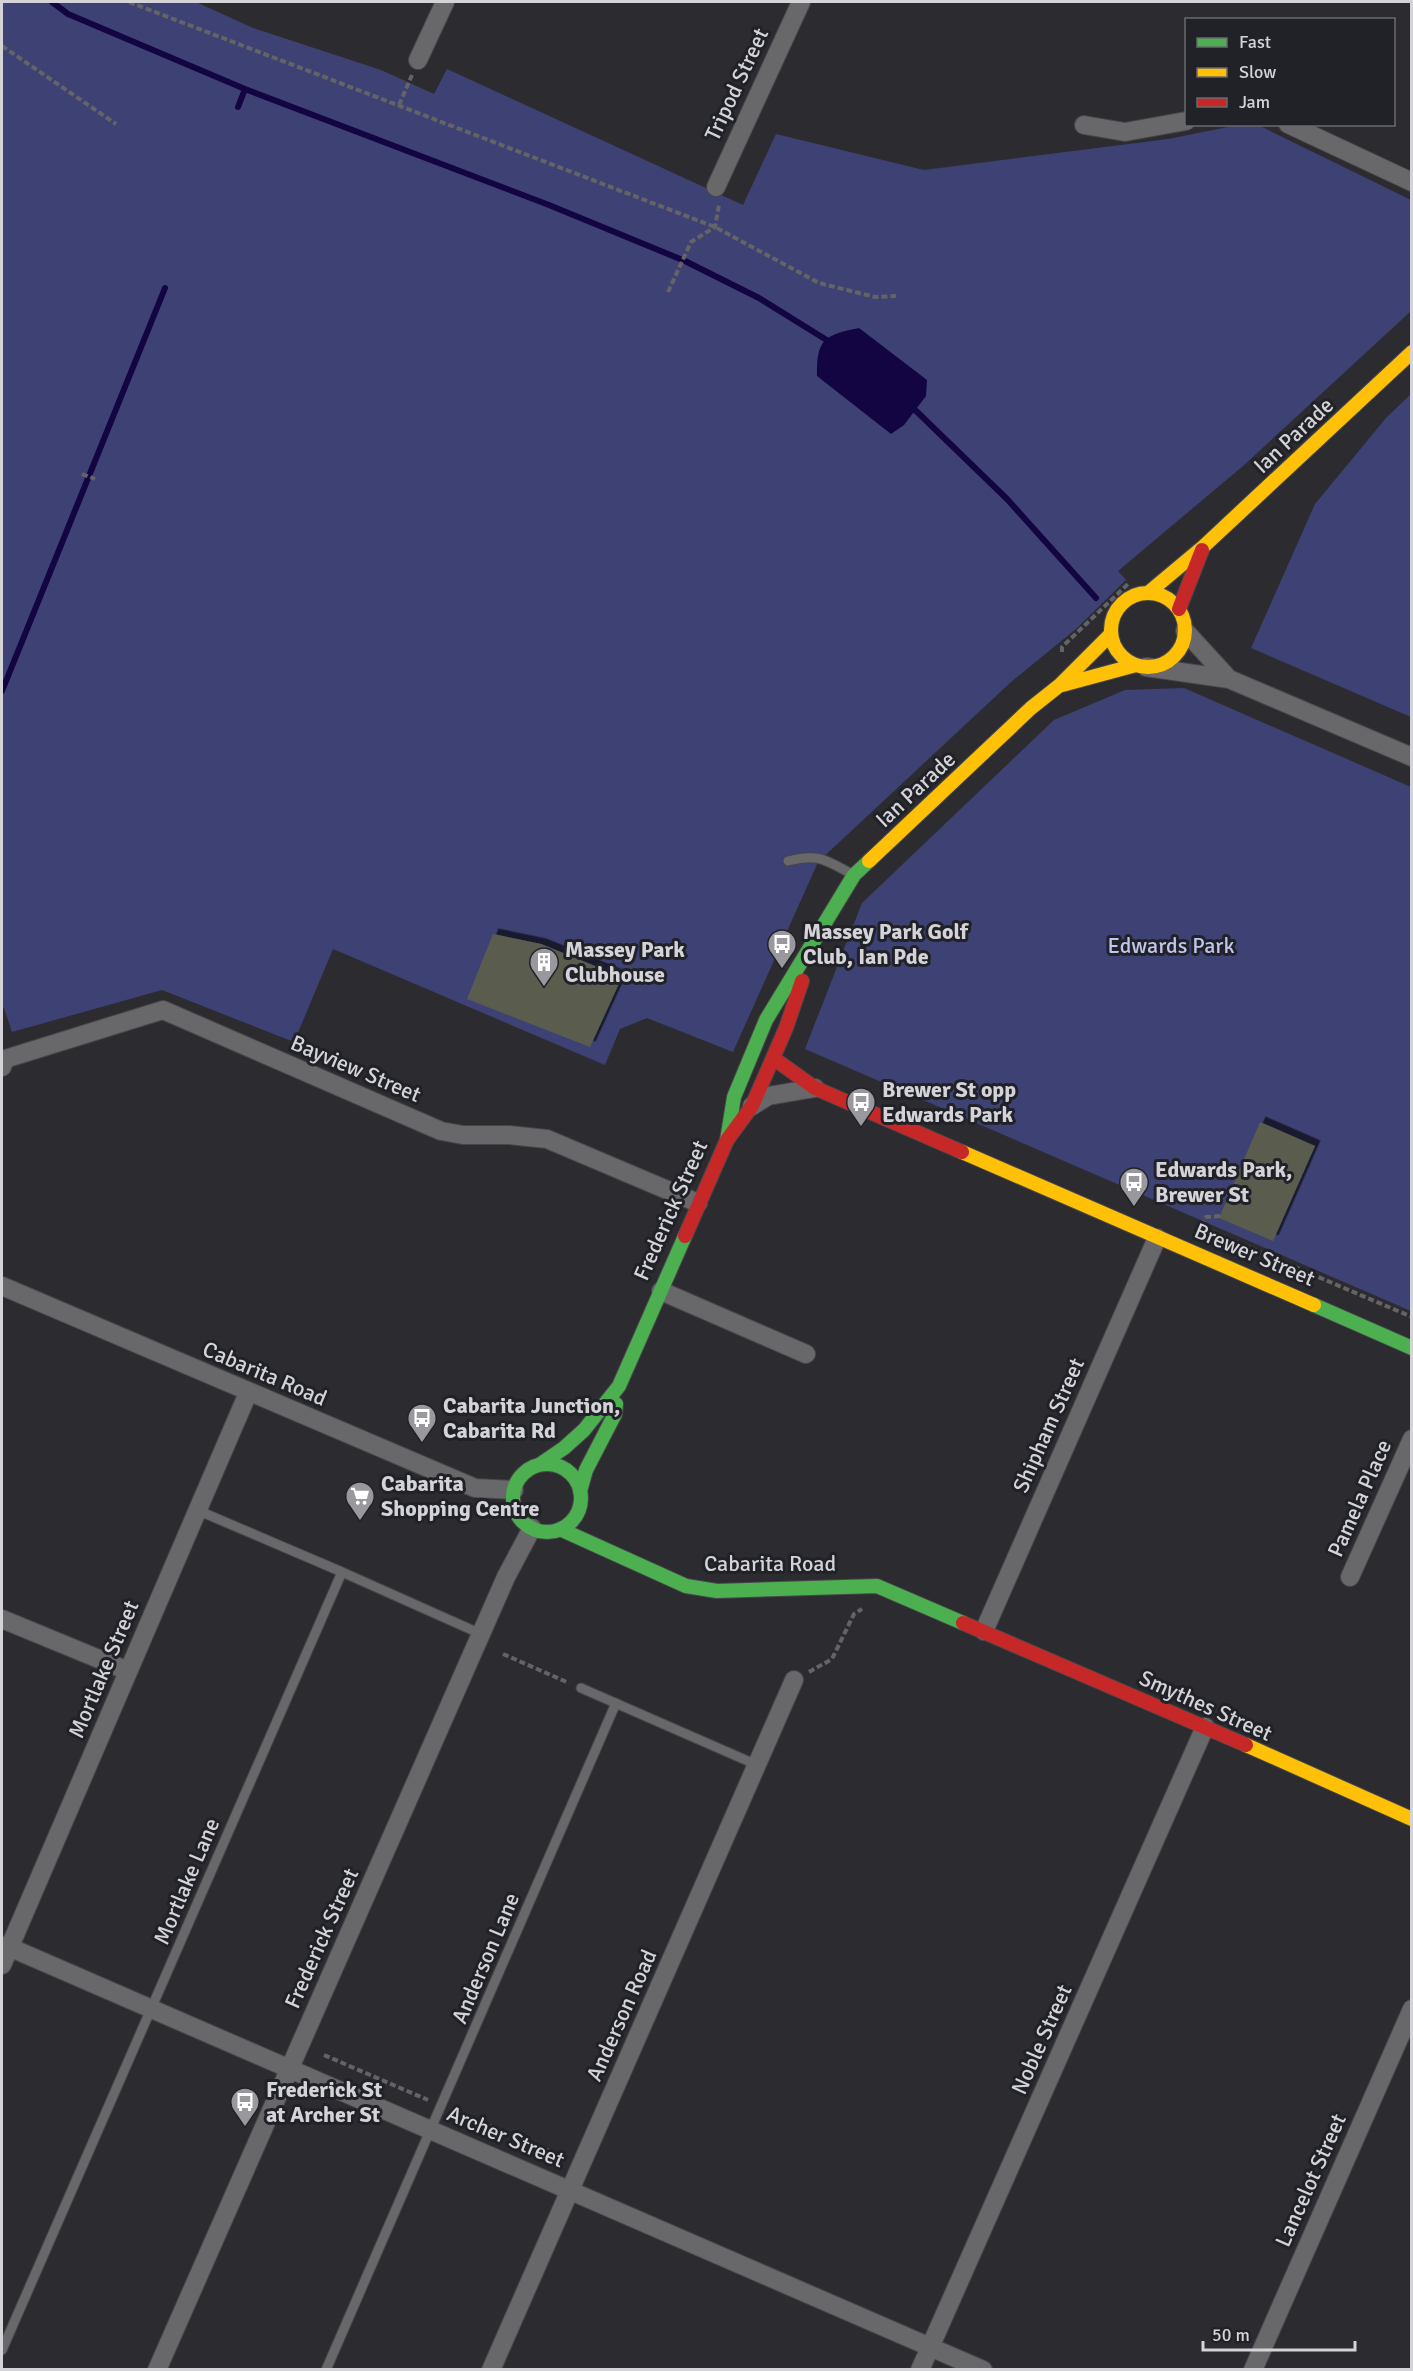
<svg xmlns="http://www.w3.org/2000/svg" width="1413" height="2371" font-family="Signika,sans-serif">
  <style>
    .green { fill: #3e4174 }
    .water { fill: #130442 }
    .lines { fill: none; stroke-linecap: round; stroke-linejoin: round }
    .stream { stroke: #130442; stroke-width: 6 }
    .building { fill: #5a5d4e; filter: url(#shadow) }
    .lane-casing { stroke: #47474b; stroke-width: 11 }
    .street-casing { stroke: #47474b; stroke-width: 20 }
    .fast-casing { stroke: #47474b; stroke-width: 16 }
    .slow-casing { stroke: #47474b; stroke-width: 16 }
    .jam-casing { stroke: #47474b; stroke-width: 16 }
    .path { stroke: #646466; stroke-width: 4; stroke-dasharray: 6 3; stroke-linecap: butt }
    .lane { stroke: #68686b; stroke-width: 9 }
    .street { stroke: #68686b; stroke-width: 18 }
    .fast { stroke: #4caf50; stroke-width: 14 }
    .slow { stroke: #ffc107; stroke-width: 14 }
    .jam { stroke: #c62828; stroke-width: 14 }
    .labels { text-anchor: middle; stroke-width: 6; stroke-linejoin: round; paint-order: stroke }
    .street-label { font-size: 22px; fill: #d3d3d8; stroke: #212228 }
    .poi-label { font-size: 22px; font-weight: bold; fill: #d3d3d8; stroke: #212228; text-anchor: start }
    .park-label { font-size: 22px; fill: #c0c5ef; stroke: #212228 }
  </style>
  <defs>
    <filter id="shadow"><feDropShadow dx="5.5" dy="-5.5" stdDeviation="0" flood-color="#0009"/></filter>
  </defs>
  <rect width="100%" height="100%" fill="#2c2c30"/>
  <path class="green" d="M2 2H196L253 28 381 70 434 94 447 69 743 205 776 134 924 170 1168 139 1238 125H1258L1411 200V307L1410 312 1243 466 1118 571 1126 580 1077 628 1011 682 818 862 733 1052 647 1018 620 1029 605 1065 333 949 294 1042 162 990 12 1032 4 1008 2 1007Z
    M1411 394V717L1251 648 1315 504 1386 418Z
    M1184 688 1411 787V1311L805 1049 862 903 1054 720 1125 690Z"/>
  <path class="water" d="M859 328 927 380 926 396 904 425 891 434 817 376C816 339 825 335 859 328Z"/>
  <g class="lines">
    <path class="stream" d="M52 2 68 14 245 89 549 205 685 261 759 298 833 344
      M238 107 245 89
      M911 406 1007 499 1096 598
      M2 691 165 288"/>
  </g>
  <path class="building" d="M493 934 541 944 622 977 590 1047 467 999Z
    M1260 1122 1315 1146 1273 1241 1219 1218Z"/>
  <g class="lines">
    <g class="lane-casing">
      <path id="lane" d="M788 861C819 853 825 860 852 874
        M342 1572 481 1634
        M581 1688 757 1765
        M2 2350 342 1572 197 1510
        M326 2370 616 1703"/>
    </g>
    <g class="street-casing">
      <path id="street" d="M418 60 445 2
        M1288 124 1412 182
        M1084 125 1125 132 1186 121
        M716 187 801 2
        M1185 631 1229 679
        M1146 667 1229 679 1412 757
        M2 1067 5 1059 163 1010 441 1131 463 1135H509L547 1139 698 1203
        M752 1106 768 1096 815 1088
        M2 1286 475 1488 514 1490
        M661 1291 806 1354
        M1350 1577 1412 1439
        M2 1619 128 1671
        M984 1631 1157 1238
        M2 1946 9 1947 983 2370
        M2 1965 248 1393
        M157 2370 506 1577 532 1528
        M491 2370 794 1680
        M920 2370 1205 1727
        M1253 2370 1412 2009"/>
    </g>
    <g class="fast-casing">
      <path id="fast" d="M727 1140 734 1097 766 1020 854 875 869 861
        M1314 1305 1412 1348
        M513 1498a34 34 0 1 1 68 0a34 34 0 1 1-68 0Z
        M539 1465 564 1448 584 1430 619 1386 685 1236
        M580 1491 586 1470 615 1414 616 1404
        M560 1529 686 1586 717 1591 877 1586 963 1623"/>
    </g>
    <g class="slow-casing">
      <path id="slow" d="M1148 593 1203 547 1412 352
        M1111 630a37 37 0 1 1 74 0a37 37 0 1 1-74 0Z
        M1062 685 1136 665
        M869 861 1031 708 1060 685 1111 634
        M962 1152 1314 1305
        M1246 1745 1412 1819"/>
    </g>
    <g class="jam-casing">
      <path id="jam" d="M1179 609 1202 550
        M773 1058 815 1088 962 1152
        M685 1236 727 1140 752 1106 786 1028 802 981
        M963 1623 1246 1745"/>
    </g>
    <path class="path" d="M129 2 715 227 819 283 875 297 896 296
      M2 46 116 124
      M399 105 412 75
      M668 292 691 242 715 227 719 205
      M82 474 95 479
      M1062 652V647L1129 583
      M1220 1216 1206 1217 1201 1227 1412 1317
      M503 1654 569 1683
      M809 1672 832 1659 854 1614 862 1609
      M324 2055 428 2100
      M454 2111 556 2154"/>
    <use href="#lane" class="lane"/>
    <use href="#street" class="street"/>
    <use href="#fast" class="fast"/>
    <use href="#slow" class="slow"/>
    <use href="#jam" class="jam"/>
  </g>
  <defs>
    <g id="bus-pin" transform="scale(1.5)"><path d="M0 17L-7.5 6A9.5 9.5 0 1 1 7.5 6Z" fill="#99999d" stroke="#212228"/><path d="M-5-6H5V4H4V6H2V4H-2V6H-4V4H-5ZM-3.5-4V0h7V-4ZM-3.5 1.2v1.5H-2V1.2ZM2 1.2v1.5H3.5V1.2Z" fill="#fff"/></g>
    <g id="building-pin" transform="scale(1.5)"><path d="M0 17L-7.5 6A9.5 9.5 0 1 1 7.5 6Z" fill="#99999d" stroke="#212228"/><path d="M-4-6H4V6H1V3H-1V6H-4ZM-2.5-4.3h1.7v1.8h-1.7ZM.8-4.3h1.7v1.8H.8ZM-2.5-1h1.7V.8h-1.7ZM.8-1h1.7V.8H.8Z" fill="#fff"/></g>
    <g id="supermarket-pin" transform="scale(1.5)"><path d="M0 17L-7.5 6A9.5 9.5 0 1 1 7.5 6Z" fill="#99999d" stroke="#212228"/><path d="M-6-5.5h2.5l.6 2H6L4.5 2H-2.5L-4.4-4H-6ZM-1.5 3.2a1.3 1.3 0 1 0 .1 0ZM3 3.2a1.3 1.3 0 1 0 .1 0Z" fill="#fff"/></g>
  </defs>
  <g fill-rule="evenodd">
    <use href="#bus-pin" x="782" y="944"/>
    <use href="#building-pin" x="544" y="962"/>
    <use href="#bus-pin" x="861" y="1102"/>
    <use href="#bus-pin" x="1134" y="1182"/>
    <use href="#bus-pin" x="422" y="1418"/>
    <use href="#supermarket-pin" x="360" y="1496"/>
    <use href="#bus-pin" x="245" y="2102"/>
  </g>
  <g class="labels">
    <g class="street-label">
      <text transform="translate(736 84) rotate(-65)" y="8">Tripod Street</text>
      <text transform="translate(1293 435) rotate(-43)" y="8">Ian Parade</text>
      <text transform="translate(915 789) rotate(-43)" y="8">Ian Parade</text>
      <text transform="translate(356 1068) rotate(23)" y="8">Bayview Street</text>
      <text transform="translate(670 1210) rotate(-66)" y="8">Frederick Street</text>
      <text transform="translate(1255 1254) rotate(23)" y="8">Brewer Street</text>
      <text transform="translate(265 1373) rotate(23)" y="8">Cabarita Road</text>
      <text transform="translate(1048 1425) rotate(-66)" y="8">Shipham Street</text>
      <text transform="translate(1359 1498) rotate(-66)" y="8">Pamela Place</text>
      <text x="770" y="1571">Cabarita Road</text>
      <text transform="translate(103 1669) rotate(-67)" y="8">Mortlake Street</text>
      <text transform="translate(1206 1705) rotate(24)" y="8">Smythes Street</text>
      <text transform="translate(186 1881) rotate(-67)" y="8">Mortlake Lane</text>
      <text transform="translate(321 1938) rotate(-66)" y="8">Frederick Street</text>
      <text transform="translate(485 1958) rotate(-67)" y="8">Anderson Lane</text>
      <text transform="translate(621 2015) rotate(-66)" y="8">Anderson Road</text>
      <text transform="translate(1041 2039) rotate(-66)" y="8">Noble Street</text>
      <text transform="translate(506 2136) rotate(23)" y="8">Archer Street</text>
      <text transform="translate(1310 2180) rotate(-66)" y="8">Lancelot Street</text>
    </g>
    <g class="poi-label">
      <text x="803" y="939">Massey Park Golf<tspan x="803" dy="25">Club, Ian Pde</tspan></text>
      <text x="565" y="957">Massey Park<tspan x="565" dy="25">Clubhouse</tspan></text>
      <text x="882" y="1097">Brewer St opp<tspan x="882" dy="25">Edwards Park</tspan></text>
      <text x="1155" y="1177">Edwards Park,<tspan x="1155" dy="25">Brewer St</tspan></text>
      <text x="443" y="1413">Cabarita Junction,<tspan x="443" dy="25">Cabarita Rd</tspan></text>
      <text x="381" y="1491">Cabarita<tspan x="381" dy="25">Shopping Centre</tspan></text>
      <text x="266" y="2097">Frederick St<tspan x="266" dy="25">at Archer St</tspan></text>
    </g>
    <g class="park-label">
      <text x="1171" y="953">Edwards Park</text>
    </g>
  </g>
  <rect width="1413" height="2371" fill="none" stroke="#d3d3d8" stroke-width="6"/>
  <rect x="1185" y="18" width="210" height="108" fill="#212228" stroke="#68696e" stroke-width="1.5"/>
  <rect x="1197" y="38" width="30" height="9" fill="#4caf50" stroke="#68696e" stroke-width="1.5"/>
  <text x="1239" y="48" font-size="18" fill="#d3d3d8">Fast</text>
  <rect x="1197" y="68" width="30" height="9" fill="#ffc107" stroke="#68696e" stroke-width="1.5"/>
  <text x="1239" y="78" font-size="18" fill="#d3d3d8">Slow</text>
  <rect x="1197" y="98" width="30" height="9" fill="#c62828" stroke="#68696e" stroke-width="1.5"/>
  <text x="1239" y="108" font-size="18" fill="#d3d3d8">Jam</text>
  <path d="M1203 2341v9h152v-9" fill="none" stroke="#d3d3d8" stroke-width="3"/>
  <text x="1212" y="2341" font-size="18" fill="#d3d3d8" stroke="#212228" stroke-width="4.5" paint-order="stroke">50 m</text>
</svg>
